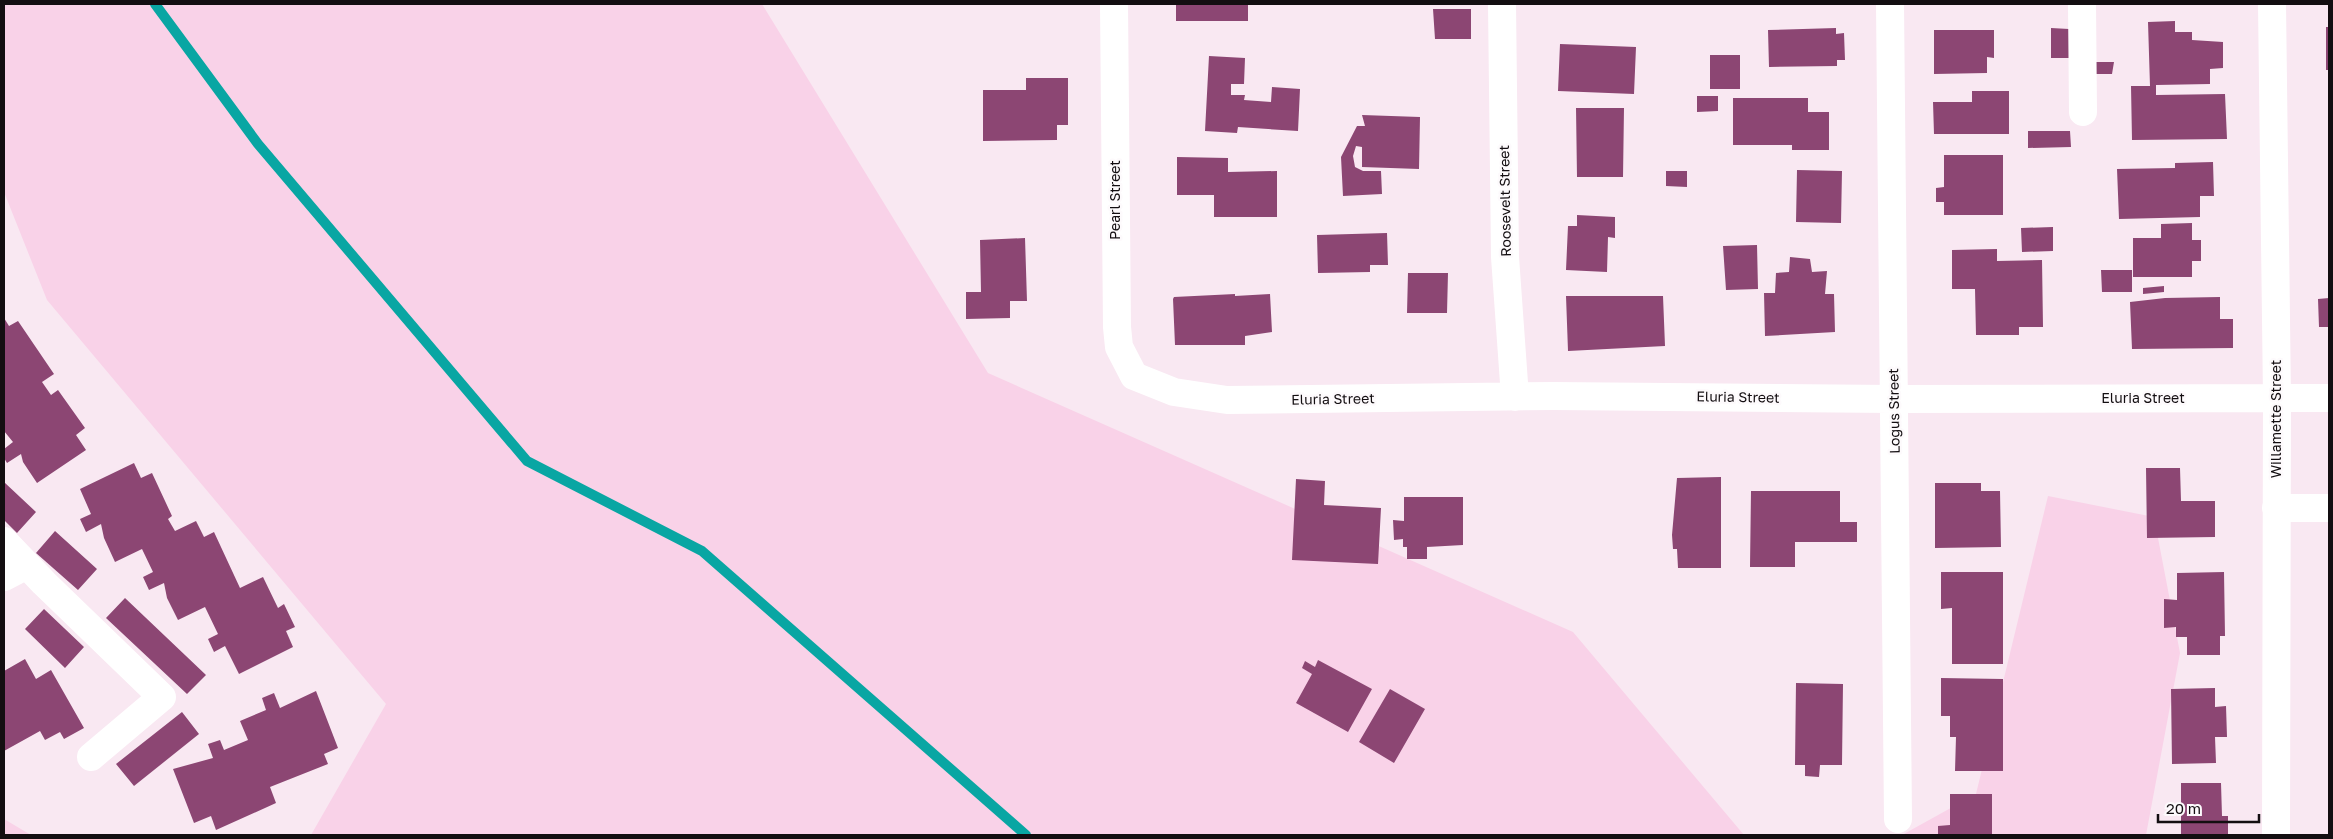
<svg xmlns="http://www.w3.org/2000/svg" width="2333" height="839" font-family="'Golos Text',sans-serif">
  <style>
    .green { fill: #f9d2e8 }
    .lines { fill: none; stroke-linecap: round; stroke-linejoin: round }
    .stream { stroke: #09a6a3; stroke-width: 10 }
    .building { fill: #8c4673 }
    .minor { stroke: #fff; stroke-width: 28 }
    .labels { text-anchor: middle; stroke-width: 5; stroke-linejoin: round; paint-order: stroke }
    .street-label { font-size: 14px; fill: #130e11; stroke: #fdfafc }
  </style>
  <rect width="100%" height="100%" fill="#f9e8f2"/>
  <path class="green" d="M4 4H762L988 373 1573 632 1744 835H311L386 704 47 300 4 192Z
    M2048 496 2154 517 2180 653 2146 835H1902L1976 794Z
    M4 819 31 835H4Z"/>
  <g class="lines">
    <path class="stream" d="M155 4 258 144 527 461 702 551 1026 835"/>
  </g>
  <path class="building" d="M1176 4H1248V21H1176Z
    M1433 9H1471V39H1435Z
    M2175 21V32H2192V40L2223 42V68L2210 69V84L2156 85V95L2225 94 2227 139 2132 140 2131 86H2150L2148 22Z
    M2326 27H2329V70H2326Z
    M1836 28V34L1844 33 1845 60H1837V66L1769 67 1768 30Z
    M2051 28 2069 29V58H2051Z
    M1934 30H1994V58L1987 57V73L1934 74Z
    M1560 44 1636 47 1634 94 1558 91Z
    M1710 55H1740V89H1710Z
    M1209 56 1245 58 1244 84H1231V95H1245L1244 100 1271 102 1272 87 1300 89 1298 131 1238 127 1237 133 1205 131Z
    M2096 62H2114L2112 74H2096Z
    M1026 78H1068V125H1057V140L983 141V90H1026Z
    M1972 91H2009V134H1934L1933 102H1972Z
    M1697 96H1718V111L1697 112Z
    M1733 98H1808V112H1829V150H1792V145H1733Z
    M1576 108H1624L1623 177H1577Z
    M1362 115 1420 117 1419 169 1362 167V147L1356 146 1353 156 1355 167 1363 171H1381L1382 194 1343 196 1341 157 1357 126H1365Z
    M2028 131H2070L2071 147 2028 148Z
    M1944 155H2003V215H1944V202H1936V188L1944 187Z
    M1177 157 1228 158V172L1277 171V217H1214V195H1177Z
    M2213 162 2214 196H2200V217L2119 219 2117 169 2175 168V163Z
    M1797 170 1842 171 1841 223 1796 222Z
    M1666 171H1687V187L1666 186Z
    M1577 215 1615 217V238L1608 237 1607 272 1566 270 1568 226H1577Z
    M2192 223V240H2201V261H2192V277H2133V238H2161V224Z
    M2053 227V251L2022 252 2021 228Z
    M1387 233 1388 265H1370V272L1318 273 1317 235Z
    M1025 238 1027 301H1010V318L966 319V292H981L980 240Z
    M1757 245 1758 289 1726 290 1723 246Z
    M1997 249V261L2042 260 2043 327H2019V335H1976L1975 289H1952V250Z
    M1790 257 1810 259 1812 272 1827 271 1825 294H1834L1835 332 1765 336 1764 293H1775L1776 273 1789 272Z
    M2101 270H2132V292H2102Z
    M1408 273H1448L1447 313H1407Z
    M2164 286V292L2143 294V288Z
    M1235 294V296L1270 294 1272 332 1245 336V345H1175L1173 299 1174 297Z
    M1566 296H1663L1665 346 1568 351Z
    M2220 297V319H2233V348L2132 349 2130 302 2165 298Z
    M2329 298V327H2319L2318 299Z
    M4 318 9 326 18 321 54 374 42 382 51 395 58 390 85 428 76 435 86 450 37 483 23 462 21 454 7 463 4 458V449L13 442 4 431Z
    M134 463 141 478 152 473 172 516 168 519 175 531 196 521 204 537 214 532 240 588 263 577 278 608 284 604 295 627 286 631 293 647 239 674 225 646 214 652 208 639 218 634 205 607 178 620 167 598 164 583 149 590 143 577 153 572 142 549 115 562 104 538 101 524 86 532 80 519 91 514 80 489Z
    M2146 468H2180L2181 501H2215V537L2147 538Z
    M1721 477V568H1678L1677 549H1673L1672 535 1677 478Z
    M1296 479 1325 481 1324 505 1381 508 1378 564 1292 560Z
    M4 482 36 512 17 533 4 520Z
    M1935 483H1981V491H2000L2001 547 1935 548Z
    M1751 491H1840V522H1857V542H1795V567H1750Z
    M1404 497H1463V545L1427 547V559H1407V547H1403V539L1394 540 1393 520 1404 521Z
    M55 531 97 569 78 590 36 553Z
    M1941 572H2003V664H1952V608L1941 609Z
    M2224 572 2225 636H2220V655H2187V637H2176V627L2164 628V599L2177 600V573Z
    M125 598 206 675 187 694 106 618Z
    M44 609 84 647 65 668 25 629Z
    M25 659 36 679 51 670 84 728 64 739 60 732 45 740 40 731 4 751V671Z
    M1318 660 1372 689 1348 732 1296 703 1312 674 1302 668 1305 661 1315 667Z
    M1941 678 2003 679V771H1955L1956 737H1950V716H1941Z
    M1796 683 1843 684 1842 765H1820L1819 777 1805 776V765H1795Z
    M2215 688V707L2226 706 2227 737H2215L2216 763 2172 764 2171 689Z
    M1390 689 1425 709 1394 763 1359 742Z
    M316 691 338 748 324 754 328 764 270 787 276 803 216 830 211 816 194 823 173 769 213 758 208 744 220 740 224 750 248 740 240 721 266 710 262 698 274 693 280 708Z
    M182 712 199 734 134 786 116 764Z
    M2181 783H2221L2222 816H2228V835H2181Z
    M1950 794H1992V835H1938V826L1950 825Z"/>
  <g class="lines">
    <path class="minor" d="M1114 4 1117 327 1119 347 1134 376 1174 392 1227 400 1553 396 1894 399 2329 398
      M1502 4 1505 257 1515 397
      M1890 4 1898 819
      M2082 4 2083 112
      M2272 4 2277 398 2276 835
      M2276 508H2329
      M4 541 44 583 162 697 91 757
      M4 577 27 565"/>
  </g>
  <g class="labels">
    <g class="street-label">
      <text transform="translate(1115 200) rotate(-90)" y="5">Pearl Street</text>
      <text transform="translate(1505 201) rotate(-91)" y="5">Roosevelt Street</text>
      <text transform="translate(1738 397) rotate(1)" y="5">Eluria Street</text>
      <text x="2143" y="403">Eluria Street</text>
      <text transform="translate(1333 399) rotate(-1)" y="5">Eluria Street</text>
      <text transform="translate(1894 411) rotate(-91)" y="5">Logus Street</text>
      <text transform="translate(2276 419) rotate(-90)" y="5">Willamette Street</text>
    </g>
  </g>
  <rect width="2333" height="839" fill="none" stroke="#130e11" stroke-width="10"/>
  <path d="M2158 814v8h101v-8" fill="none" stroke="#130e11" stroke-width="2.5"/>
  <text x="2166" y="814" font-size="15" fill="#130e11" stroke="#fdfafc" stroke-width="4" paint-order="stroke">20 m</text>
</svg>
